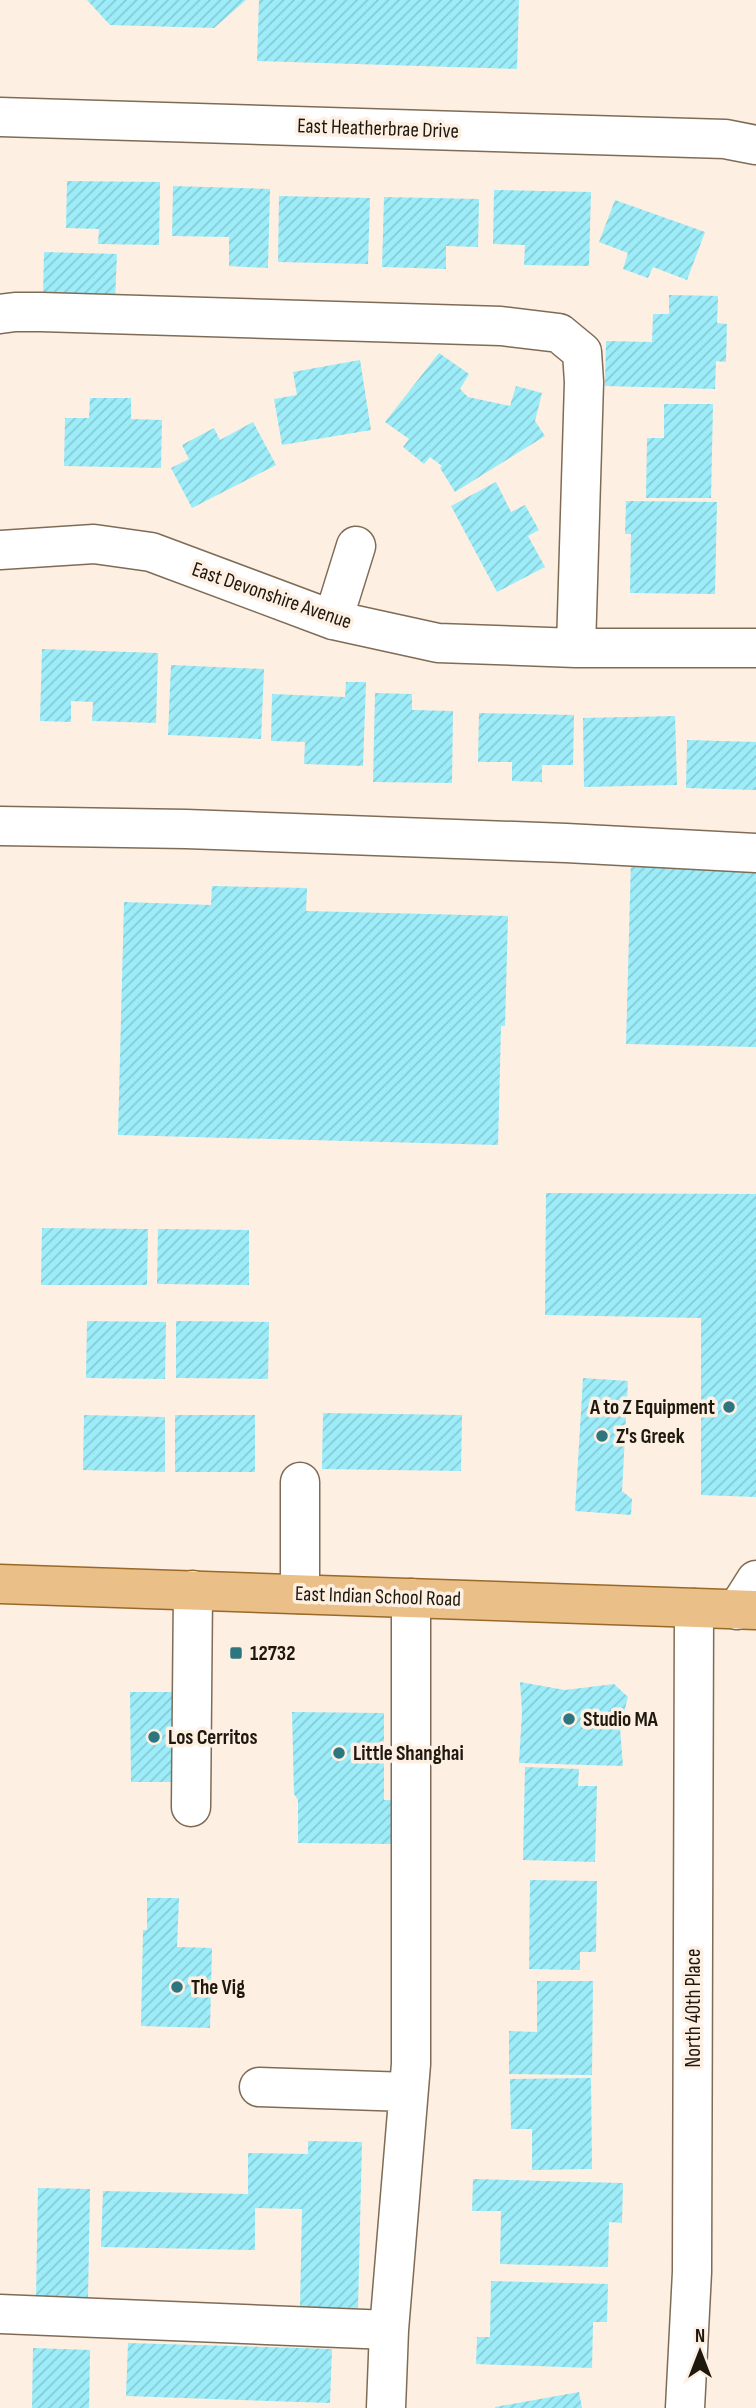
<svg xmlns="http://www.w3.org/2000/svg" width="756" height="2408" font-family="'Sofia Sans Condensed',sans-serif">
  <style>
    .building { fill: url(#building-hatch) }
    .lines { fill: none; stroke-linecap: round; stroke-linejoin: round }
    .minor-casing { stroke: #7f6c57; stroke-width: 41 }
    .major-casing { stroke: #9a692a; stroke-width: 41 }
    .minor { stroke: #fff; stroke-width: 38 }
    .major { stroke: #ebbf88; stroke-width: 38 }
    .poi-dot { fill: #2d757f; stroke: #fdefe1; stroke-width: 2.5 }
    .labels { text-anchor: middle; stroke-width: 7; stroke-linejoin: round; paint-order: stroke }
    .street-label { font-size: 21px; fill: #1f180f; stroke: #fdefe1 }
    .poi-label { font-size: 21px; font-weight: bold; fill: #1f180f; stroke: #fdefe1; text-anchor: start }
  </style>
  <defs>
    <pattern id="building-hatch" width="6" height="6" patternUnits="userSpaceOnUse" patternTransform="scale(1.75)"><rect width="6" height="6" fill="#9cedf9"/><path d="M-1 1l2-2M0 6l6-6M5 7l2-2" fill="none" stroke="#86cad4"/></pattern>
  </defs>
  <rect width="100%" height="100%" fill="#fdefe1"/>
  <path class="building" d="M87 0H246L214 28 110 25Z
    M259 0H519L517 69 257 61Z
    M67 181 160 182 159 245 98 244 99 229 66 228Z
    M173 186 270 189 268 268 229 266V237L172 236Z
    M494 190 591 192 589 266 524 265 525 245 493 244Z
    M279 196 370 198 368 264 278 262Z
    M384 197 479 199 478 247 446 246V269L382 267Z
    M615 200 705 232 687 280 653 267 648 278 623 269 628 253 599 242Z
    M44 252 117 254 115 300 43 298Z
    M669 295 718 296 717 323 727 324 726 362 716 361 715 389 605 386 606 341 652 342 653 314H669Z
    M439 353 469 374 460 389 468 397 510 406 516 386 542 393 535 421 545 436 455 492 440 468 442 466 430 457 424 464 403 447 409 439 385 422Z
    M360 360 371 430 282 445 274 399 297 395 293 372Z
    M90 398H131V419L162 420 161 468 64 466 65 418H89Z
    M664 404H713L711 498H646L647 438H664Z
    M253 422 276 465 192 508 171 468 189 459 182 445 214 428 220 440Z
    M496 482 511 512 525 505 539 530 528 536 545 567 497 592 451 506Z
    M626 501 717 502 715 594 630 593 631 534H625Z
    M42 649 158 653 156 723 92 721 93 702 71 701V722L40 721Z
    M171 665 264 669 261 739 168 735Z
    M346 682H366L363 766 304 764 305 742 271 741 272 694 345 697Z
    M375 693 412 694V710L453 711 452 783 373 782Z
    M479 713 574 715 573 765H542V782L512 781V762H478Z
    M675 716 677 785 584 787 583 718Z
    M687 740 756 742V790L686 788Z
    M631 860 756 865V1047L626 1044Z
    M212 886 307 888 306 911 508 916 505 1026H501L498 1145 118 1135 124 902 211 905Z
    M546 1193 756 1194V1497L701 1495V1318L545 1315Z
    M42 1228 148 1229 147 1285H41Z
    M158 1229 249 1230V1285L157 1284Z
    M87 1321 166 1322 165 1379 86 1378Z
    M176 1321 269 1322 268 1379 176 1378Z
    M583 1378 628 1381 622 1491 632 1499 631 1515 575 1511Z
    M323 1413 462 1415 461 1471 322 1469Z
    M84 1415 165 1417V1472L83 1470Z
    M175 1415H255V1472H175Z
    M520 1682 565 1690 614 1684 628 1697 620 1728 623 1766 519 1763 522 1712Z
    M130 1692H177L178 1782H131Z
    M292 1712 384 1713V1800H391V1844L298 1843V1800L294 1794Z
    M525 1767 579 1769 578 1786H597L595 1862 523 1860Z
    M530 1880 597 1881 596 1952H580V1970L529 1969Z
    M147 1898H179L177 1947 212 1948 210 2028 141 2026 143 1930H147Z
    M537 1981H593L592 2075 509 2074V2031L537 2032Z
    M591 2078 592 2169 532 2170V2129H511L510 2079Z
    M308 2141 362 2142 358 2308 300 2307 302 2209 255 2208V2250L101 2247 103 2191 248 2194V2153L308 2154Z
    M473 2179 623 2183 622 2223 609 2222 608 2267 500 2264 501 2211H472Z
    M38 2188 90 2189 88 2299 36 2298Z
    M491 2281 608 2284 607 2322H593L592 2368 476 2364 477 2337H490Z
    M128 2343 332 2349 330 2403 126 2396Z
    M33 2348 90 2350 89 2408H32Z
    M579 2392 582 2408H495V2407Z"/>
  <g class="lines">
    <g class="minor-casing">
      <path id="minor" d="M0 117 725 139 756 145
        M0 314 15 312H41L501 326 559 333 582 352 584 382 576 648
        M0 550 94 544 151 552 333 620 438 643 576 648H756
        M333 620 356 546
        M0 826 186 829 566 843 756 853
        M300 1482V1594
        M737 1610 756 1580
        M191 1807 193 1590
        M259 2087 408 2092
        M0 2314 389 2330 386 2408
        M389 2330 411 2064V1598
        M685 2408 692 2272 694 1608"/>
    </g>
    <g class="major-casing">
      <path id="major" d="M0 1584 756 1610"/>
    </g>
    <use href="#minor" class="minor"/>
    <use href="#major" class="major"/>
  </g>
  <g class="poi-dot">
    <circle cx="729" cy="1407" r="7"/>
    <circle cx="602" cy="1436" r="7"/>
    <rect x="229" y="1646" width="14" height="14" rx="3.5"/>
    <circle cx="569" cy="1719" r="7"/>
    <circle cx="154" cy="1737" r="7"/>
    <circle cx="339" cy="1753" r="7"/>
    <circle cx="177" cy="1987" r="7"/>
  </g>
  <g class="labels">
    <g class="street-label">
      <text transform="translate(378 128) rotate(2)" y="7">East Heatherbrae Drive</text>
      <text transform="translate(272 595) rotate(19)" y="7">East Devonshire Avenue</text>
      <text transform="translate(378 1596) rotate(2)" y="7">East Indian School Road</text>
      <text transform="translate(693 2008) rotate(-90)" y="7">North 40th Place</text>
    </g>
    <g class="poi-label">
      <text x="715" y="1414" text-anchor="end">A to Z Equipment</text>
      <text x="616" y="1443">Z's Greek</text>
      <text x="250" y="1660">12732</text>
      <text x="583" y="1726">Studio MA</text>
      <text x="168" y="1744">Los Cerritos</text>
      <text x="353" y="1760">Little Shanghai</text>
      <text x="191" y="1994">The Vig</text>
    </g>
  </g>
  <g transform="translate(700 2352)" stroke="#fdefe1" stroke-width="5" paint-order="stroke">
  <path d="M0-5L12 26L0 18L-12 26Z" fill="#1f180f"/>
  <text y="-10" font-size="19" font-weight="bold" text-anchor="middle" fill="#1f180f">N</text>
  </g>
</svg>
